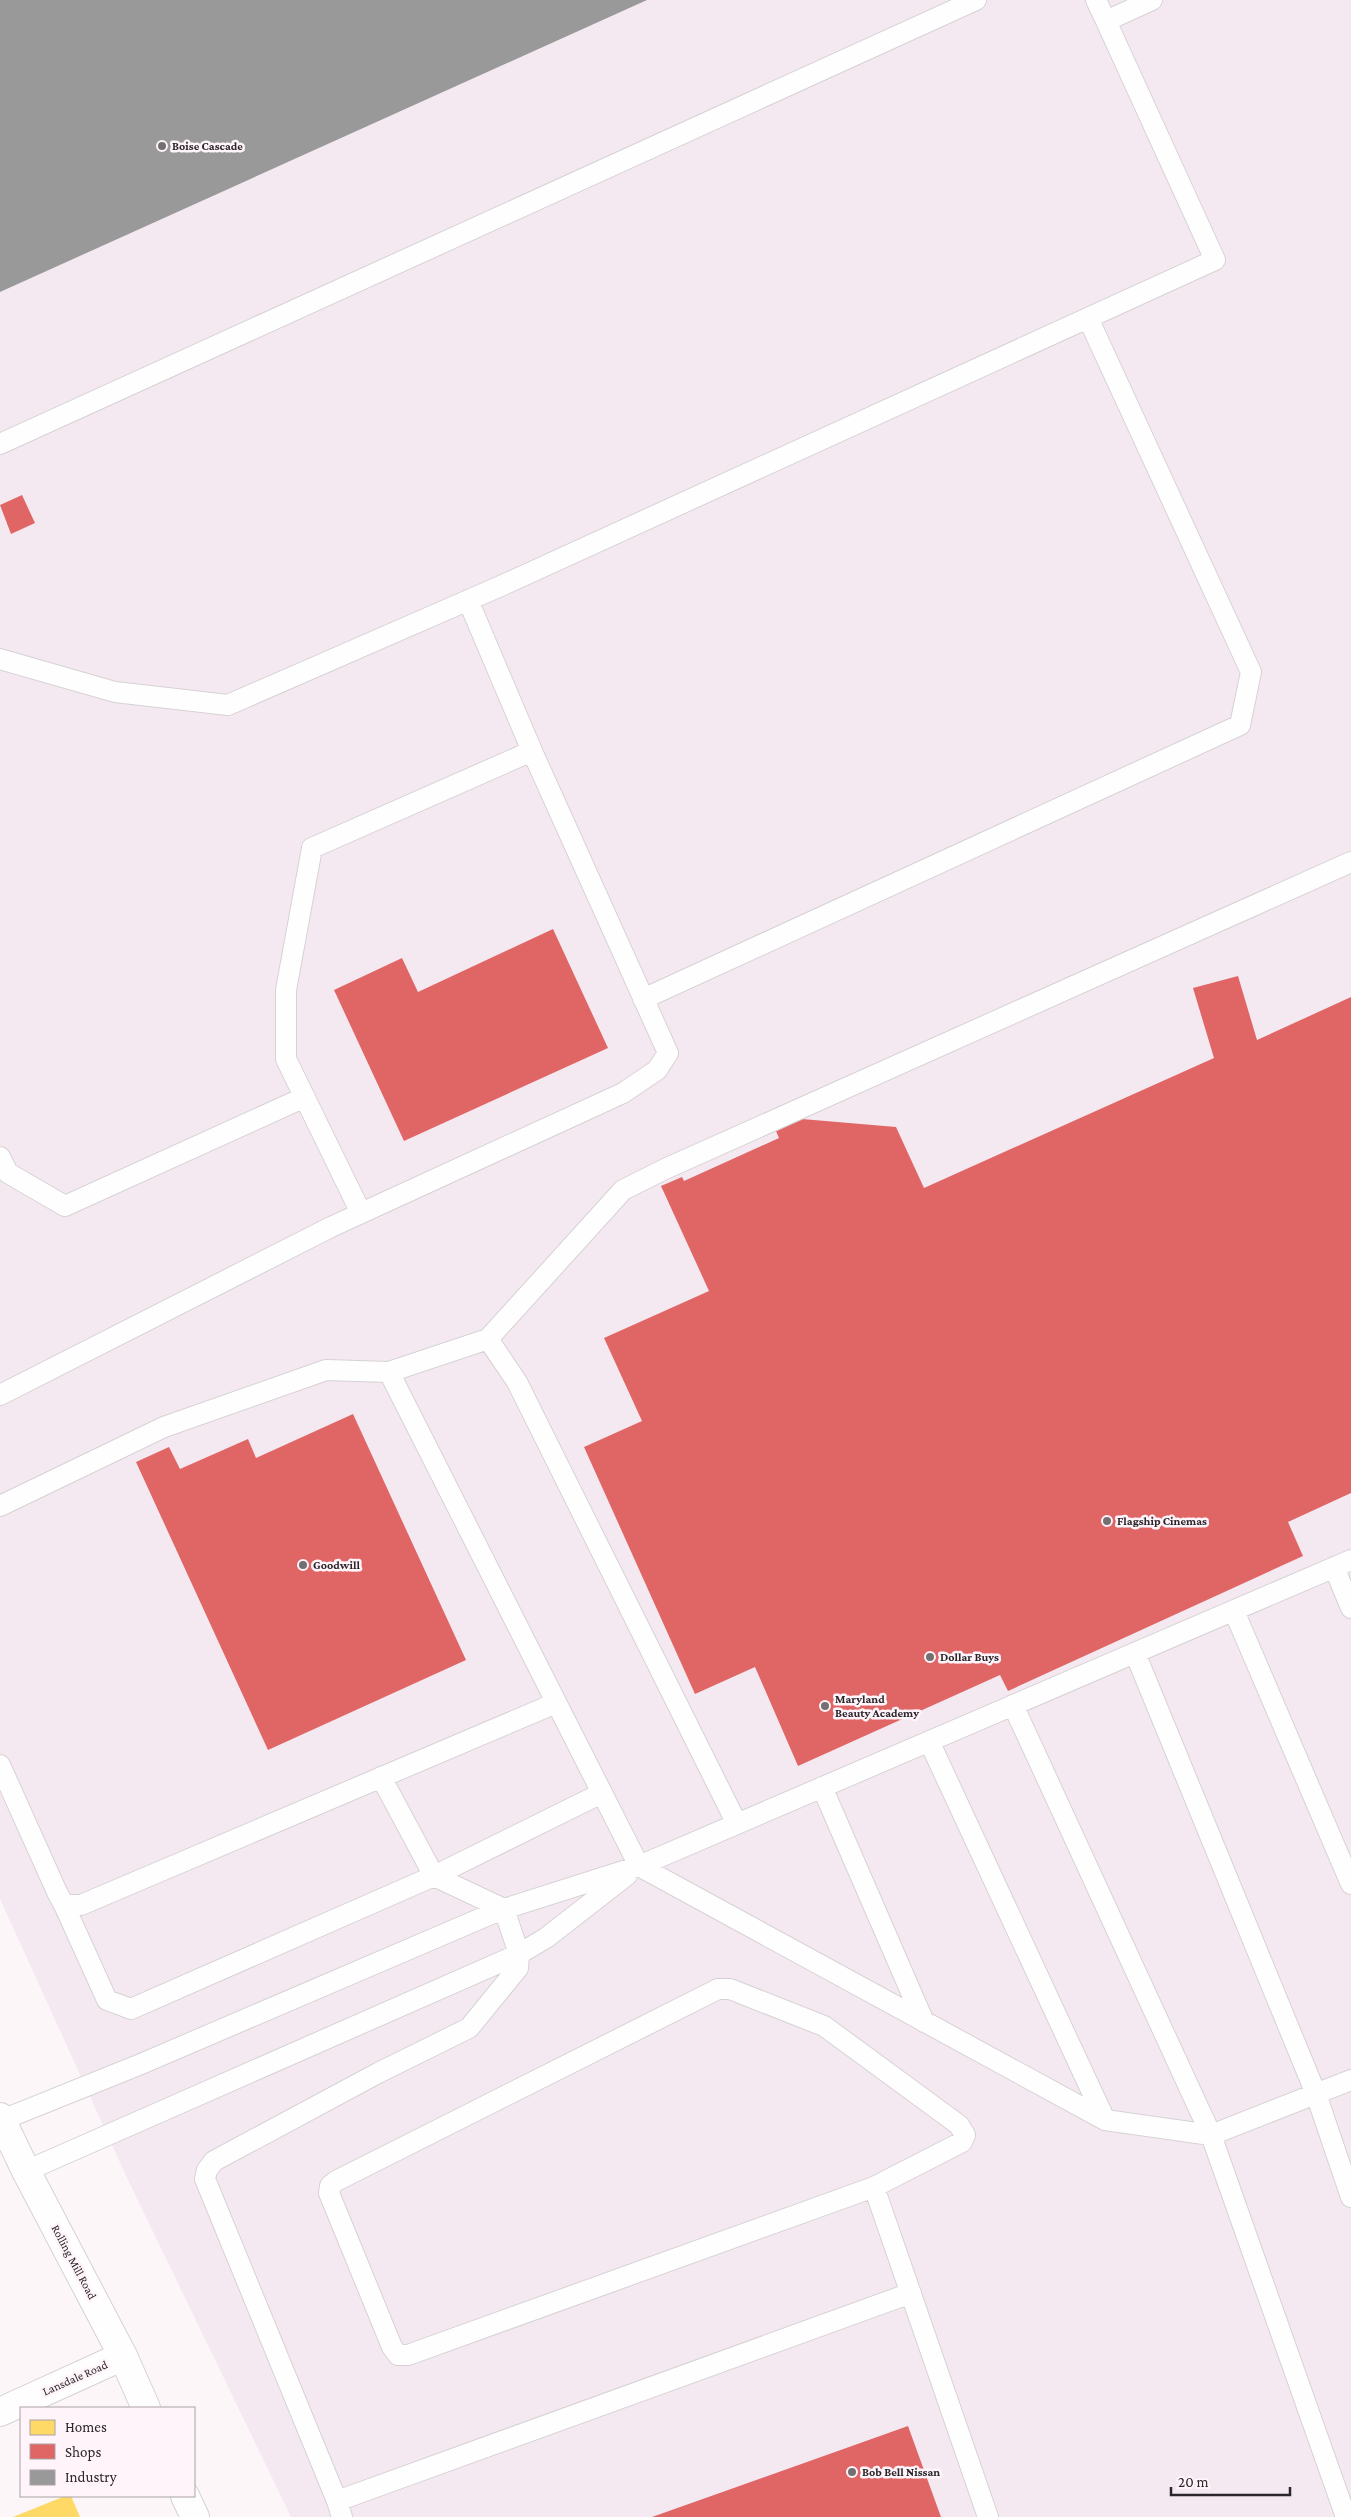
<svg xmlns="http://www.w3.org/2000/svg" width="1351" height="2517" font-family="'Crimson Pro',serif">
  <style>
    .built { fill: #f5e9f1 }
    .homes { fill: #ffd966 }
    .shops { fill: #e06666 }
    .industry { fill: #999 }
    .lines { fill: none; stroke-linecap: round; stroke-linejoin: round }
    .service-casing { stroke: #d6d2d4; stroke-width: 22 }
    .minor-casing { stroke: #d6d2d4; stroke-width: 30 }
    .tertiary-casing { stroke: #d6d2d4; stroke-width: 30 }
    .service { stroke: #fffefe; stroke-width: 20 }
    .minor { stroke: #fffefe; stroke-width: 28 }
    .tertiary { stroke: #fffefe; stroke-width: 28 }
    .poi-dot { fill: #746f72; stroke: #fef4fa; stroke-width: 2 }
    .labels { text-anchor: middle; stroke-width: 5; stroke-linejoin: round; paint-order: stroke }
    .poi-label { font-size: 12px; font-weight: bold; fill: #2a2629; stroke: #fef4fa; text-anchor: start }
    .street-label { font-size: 12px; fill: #2a2629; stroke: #fef4fa }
  </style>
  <rect width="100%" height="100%" fill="#fcf6f9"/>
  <path class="built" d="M0 0H1351V2517H291L127 2178 0 1899Z"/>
  <path class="homes" d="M65 2496H71L80 2517H13Z"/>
  <path class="shops" d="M22 495 35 523 11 534 0 505Z
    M553 929 608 1048 404 1141 334 990 402 958 418 992Z
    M1238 976 1257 1040 1351 997V1493L1288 1522 1303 1556 1008 1691 1000 1675 798 1766 755 1667 695 1694 584 1447 642 1421 604 1338 709 1291 661 1186 682 1177 684 1181 779 1138 776 1131 802 1119 896 1127 924 1188 1214 1058 1193 988Z
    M353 1414 466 1660 268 1750 136 1462 169 1447 180 1469 248 1439 256 1458Z
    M908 2426 941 2517H652Z"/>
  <path class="industry" d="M0 0H647L0 292Z"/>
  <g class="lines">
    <g class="service-casing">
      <path id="service" d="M1096 0 1106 21
        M0 444 976 0
        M468 600 532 751
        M0 659 115 692 228 705 503 585 1215 260 1106 21 1152 0
        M643 999 1240 725 1251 672 1088 318
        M0 1157 8 1173 65 1206 305 1097
        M488 1339 623 1190 665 1169 1351 862
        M389 1372 639 1866 1105 2120 1211 2135 1351 2080
        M0 1395 331 1227 623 1093 657 1070 668 1053 532 751 312 848 286 990V1059L361 1213
        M0 1506 164 1427 326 1370 389 1372 488 1339 517 1382 737 1824
        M1334 1567 1351 1608
        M1234 1611 1351 1884
        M1135 1653 1316 2094 1351 2197
        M1013 1705 1211 2135 1346 2517
        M929 1741 1105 2120
        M0 1765 57 1892 64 1905H81L556 1703
        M381 1777 434 1876 602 1793
        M822 1787 924 2022
        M64 1905 107 2000 131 2009 434 1876 504 1909 519 1954 518 1968 469 2028 378 2073 214 2161 207 2170 205 2179 337 2501
        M718 1989H730L824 2026 959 2125 965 2135 962 2142 874 2187 408 2355H398L392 2347 329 2193 330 2186 336 2181Z
        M2 2120 141 2064 498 1911 639 1866 1351 1560
        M26 2171 519 1954 546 1938 627 1875
        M874 2187 988 2517
        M342 2517 337 2501 911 2293"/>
    </g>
    <g class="minor-casing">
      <path id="minor" d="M0 2412 123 2356"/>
    </g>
    <g class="tertiary-casing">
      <path id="tertiary" d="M0 2117 26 2171 123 2356 146 2408
        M185 2496 195 2517"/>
    </g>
    <use href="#service" class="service"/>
    <use href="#minor" class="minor"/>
    <use href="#tertiary" class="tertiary"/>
  </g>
  <g class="poi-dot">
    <circle cx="162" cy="146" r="5"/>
    <circle cx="1107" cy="1521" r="5"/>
    <circle cx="303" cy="1565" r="5"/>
    <circle cx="930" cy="1657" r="5"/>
    <circle cx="825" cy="1706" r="5"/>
    <circle cx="852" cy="2472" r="5"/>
  </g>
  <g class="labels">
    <g class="poi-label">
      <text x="172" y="150">Boise Cascade</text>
      <text x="1117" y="1525">Flagship Cinemas</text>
      <text x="313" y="1569">Goodwill</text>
      <text x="940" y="1661">Dollar Buys</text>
      <text x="835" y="1703">Maryland<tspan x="835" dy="14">Beauty Academy</tspan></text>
      <text x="862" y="2476">Bob Bell Nissan</text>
    </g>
    <g class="street-label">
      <text transform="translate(74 2262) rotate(62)" y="4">Rolling Mill Road</text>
      <text transform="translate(75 2378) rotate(-24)" y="4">Lansdale Road</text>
    </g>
  </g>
  <rect x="20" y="2407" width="175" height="90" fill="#fef4fa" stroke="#a9a2a6"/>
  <rect x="30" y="2420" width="25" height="15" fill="#ffd966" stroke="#a9a2a6"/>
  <text x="65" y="2432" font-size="15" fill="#2a2629">Homes</text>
  <rect x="30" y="2444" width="25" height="15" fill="#e06666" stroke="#a9a2a6"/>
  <text x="65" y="2457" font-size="15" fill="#2a2629">Shops</text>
  <rect x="30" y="2470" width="25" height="15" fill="#999999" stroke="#a9a2a6"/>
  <text x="65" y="2482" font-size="15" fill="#2a2629">Industry</text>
  <path d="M1171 2487v8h119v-8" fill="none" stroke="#2a2629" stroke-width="2.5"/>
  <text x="1178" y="2487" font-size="15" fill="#2a2629" stroke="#fef4fa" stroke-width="4" paint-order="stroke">20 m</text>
</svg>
